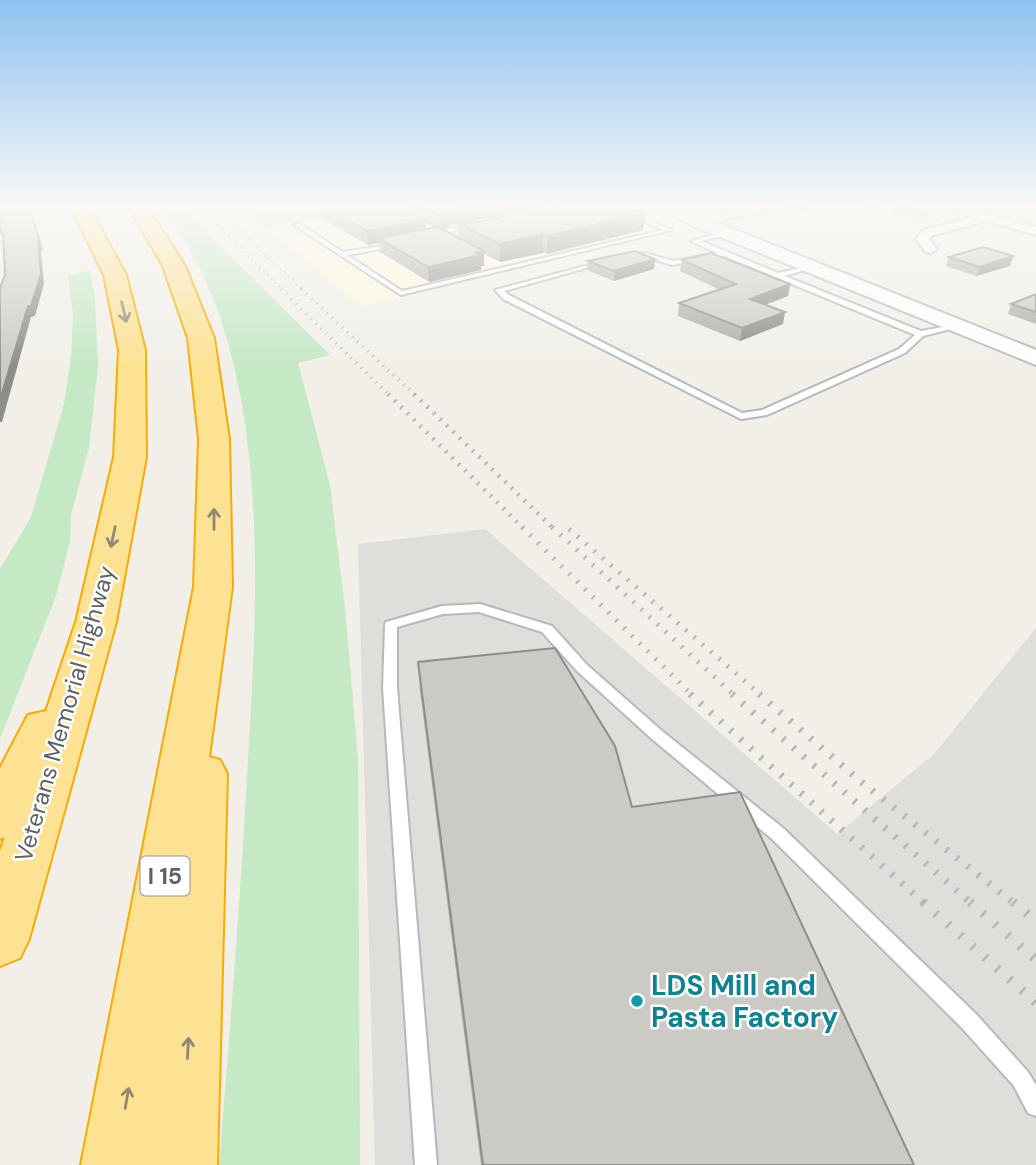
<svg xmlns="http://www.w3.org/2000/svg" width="1036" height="1165" font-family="'DM Sans',sans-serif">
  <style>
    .commercial { fill: #fef7e0 }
    .industrial { fill: #e0deda }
    .green { fill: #c5e8c5 }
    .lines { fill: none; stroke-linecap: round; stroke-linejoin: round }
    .lane-casing { stroke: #b5b8bc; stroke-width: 4 }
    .street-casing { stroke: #b5b8bc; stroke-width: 4 }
    .secondary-casing { stroke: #b6babf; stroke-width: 4 }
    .highway-casing { stroke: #f9ab00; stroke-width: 4 }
    .lane { fill: #fff; fill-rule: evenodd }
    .street { fill: #fff; fill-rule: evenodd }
    .secondary { fill: #fff; fill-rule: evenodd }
    .highway { fill: #fde293; fill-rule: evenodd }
    .rail-far5 { stroke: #b6b7b8; stroke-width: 2.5; stroke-dasharray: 1 4.5; stroke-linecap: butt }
    .rail-far4 { stroke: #b6b7b8; stroke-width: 3.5; stroke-dasharray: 1 6; stroke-linecap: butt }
    .rail-far3 { stroke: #b6b7b8; stroke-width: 4.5; stroke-dasharray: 2 7; stroke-linecap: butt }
    .rail-far2 { stroke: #b6b7b8; stroke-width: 5; stroke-dasharray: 2 9; stroke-linecap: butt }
    .rail-far1 { stroke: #b6b7b8; stroke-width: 7; stroke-dasharray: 2.5 11; stroke-linecap: butt }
    .rail { stroke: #b6b7b8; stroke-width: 9; stroke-dasharray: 2.5 14; stroke-linecap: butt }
    .wall { fill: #afaea9; fill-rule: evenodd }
    .shaded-wall { fill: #8f8d8a }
    .building { fill: #cccac5; stroke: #8f8d8a; stroke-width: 2 }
    .oneway { stroke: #8e8975 }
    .culture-dot { fill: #0f9aa8; stroke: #fff; stroke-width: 2.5 }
    .labels { text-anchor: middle; stroke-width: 5; stroke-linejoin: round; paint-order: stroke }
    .shield { fill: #fff; stroke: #8f9295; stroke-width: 2 }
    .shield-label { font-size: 23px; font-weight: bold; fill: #5f6368 }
    .street-label { font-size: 24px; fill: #5f6368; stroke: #fff }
    .near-culture-label { font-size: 28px; font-weight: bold; fill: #0d838f; stroke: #fff; text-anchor: start }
  </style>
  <rect width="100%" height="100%" fill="#f1efe8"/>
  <path class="commercial" d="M390 205H645L694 228 361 307 266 227Z"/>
  <path class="industrial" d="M485 529 837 834 934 754 1036 628V1165H375L358 544Z"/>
  <path class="green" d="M159 205H179L330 355 298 363 330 485 345 608 358 758 360 1165H219C229 1042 239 918 246 795 256 615 281 352 159 205Z
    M239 205H390L265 227Z
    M90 271 95 299 98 365 89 448 71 515 70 541 56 596 0 739V569L31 517 64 404 71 358 73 315 68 275Z"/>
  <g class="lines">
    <g class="lane-casing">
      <path id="lane" d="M606 205H614L672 230 401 295 294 225 299 224 343 252 395 244V246L393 247 347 255 402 291 663 230Z
        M472 223 474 226 455 230 441 237 436 236 451 228Z
        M727 232 729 235 701 241 778 273 811 266V268L785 276 921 331 958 324 962 326 923 336 905 353 767 415 741 419 503 299 495 290 604 261V263L504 291 509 295 742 413 762 410 899 349 915 335 777 278H770L771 275 724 256 672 265 646 257 631 258 628 256 646 253 672 261 717 253 691 241Z
        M480 604 552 626 587 665 662 731 783 828 976 1014 1028 1072 1036 1085V1116L1028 1113 1014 1086 962 1028 771 838 652 739 577 671 542 632 479 612 443 614 397 627V688L437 1165H415L383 688 385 625 386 622 442 606Z"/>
    </g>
    <g class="street-casing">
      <path id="street" d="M766 205H790L697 226 691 222 697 218Z
        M938 205H957L1036 227V235L987 221 931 236 929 239 937 249 931 253 926 252 916 239 923 230 974 217Z"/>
    </g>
    <g class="secondary-casing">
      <path id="secondary" d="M652 205H673L1036 350V365L691 225Z"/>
    </g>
    <g class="highway-casing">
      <path id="highway" d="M70 205H88L126 275 145 350 146 457 116 622 29 939 20 958 0 966V851L5 837 0 839V768L28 715 46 711 76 622 114 457 119 350 104 275Z
        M128 205H146L185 266 214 338 229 439 232 587 209 757 220 760 227 774 217 1165H81L194 587 199 439 188 338 163 266Z"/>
    </g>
    <use href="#lane" class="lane"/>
    <use href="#street" class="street"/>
    <use href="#secondary" class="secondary"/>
    <use href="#highway" class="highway"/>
    <path class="rail-far5" d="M197 205 283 290
      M212 205 303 290"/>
    <path class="rail-far4" d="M281 289 390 396
      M301 289 416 396"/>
    <path class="rail-far3" d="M388 394 524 529
      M414 394 554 529"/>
    <path class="rail-far2" d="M522 527 692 695
      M552 527 734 695
      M569 529 761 695"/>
    <path class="rail-far1" d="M690 694 925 904
      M732 694 972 904
      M759 694 859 780 1015 904"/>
    <path class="rail" d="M923 902 1036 1003
      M970 902 1036 960
      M1013 902 1036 921"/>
  </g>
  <path class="wall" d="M405 205H557L462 223 643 230 547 254 543 253 500 262 484 254V266H481V270L429 282 380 252 379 243 368 245 322 219 321 206 405 209ZM426 223 434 228 426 229ZM458 223V238L443 230 452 224Z
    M783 205H814L812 211 782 209Z
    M851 205H926L928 209 926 218 894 216 890 206 866 210Z
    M1013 256 1010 266 976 276 946 266 949 257Z
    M655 259 654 269 614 281 587 270 588 261Z
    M682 260 790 284 788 296 765 305 783 324 740 341 678 316 679 303 720 290 680 271Z
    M1036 294V324L1008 314 1011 304Z
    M418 662 632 807 914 1165H481L420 691Z"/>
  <path class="shaded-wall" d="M471 205H557L452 224 440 231 439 215 452 208Z
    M867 205H890L866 210Z
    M645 213 643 230 547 254V236Z
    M426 220V234L378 238 379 243 368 245 367 231Z
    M543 234V253L500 262 499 244Z
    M38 241H40L43 250 41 251 44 284 35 316 31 317 2 422H0V400Z
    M484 251V266H481V270L429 282 428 267Z
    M1013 256 1010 266 976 276 979 267Z
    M655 259 654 269 614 281V271Z
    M790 284 788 296 748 311 750 299Z
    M785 312 783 324 740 341 742 328Z"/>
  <path class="building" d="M0 205H28L40 241H38L41 274 31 306H28L0 400V288L5 275 3 232 0 233Z
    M325 205H397L426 220 367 231 321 206Z
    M421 205H471L452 208 439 215Z
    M564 205H623L645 213 547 236 543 234 499 244 458 223H472Z
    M895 205H926L928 209 896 207Z
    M438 227 484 251 476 253 481 255 428 267 378 238Z
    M983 247 1013 256 979 267 949 257Z
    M635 251 655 259 614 271 588 261Z
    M711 253 790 284 750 299 785 312 742 328 679 303 736 284 682 260Z
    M1036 294V312L1011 304Z
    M555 648 615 746 632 807 740 792 914 1165H483L418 662Z"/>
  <defs><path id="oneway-shaft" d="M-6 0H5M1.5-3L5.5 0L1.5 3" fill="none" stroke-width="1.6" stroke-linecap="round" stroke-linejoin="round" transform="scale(1.75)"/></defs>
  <g class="oneway">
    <use href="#oneway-shaft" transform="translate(124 312) rotate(77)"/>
    <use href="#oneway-shaft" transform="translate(214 519) rotate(-90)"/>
    <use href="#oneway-shaft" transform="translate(113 537) rotate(102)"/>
    <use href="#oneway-shaft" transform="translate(188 1048) rotate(-87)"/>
    <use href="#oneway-shaft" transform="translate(127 1098) rotate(-80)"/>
  </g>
  <linearGradient id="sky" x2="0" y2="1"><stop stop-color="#8fc3f1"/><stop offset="0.56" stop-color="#f9f8f5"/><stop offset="1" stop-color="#f9f8f5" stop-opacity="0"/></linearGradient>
  <rect width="1036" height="368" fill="url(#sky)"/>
  <circle class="culture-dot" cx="637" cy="1001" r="7"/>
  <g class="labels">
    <rect class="shield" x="140.5" y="856.5" width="49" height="39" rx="5"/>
    <g class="shield-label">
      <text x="165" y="884">I 15</text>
    </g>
    <g class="street-label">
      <text transform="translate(65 714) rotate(-74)" y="8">Veterans Memorial Highway</text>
    </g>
    <g class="near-culture-label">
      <text x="651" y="995">LDS Mill and<tspan x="651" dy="32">Pasta Factory</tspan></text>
    </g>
  </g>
</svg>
